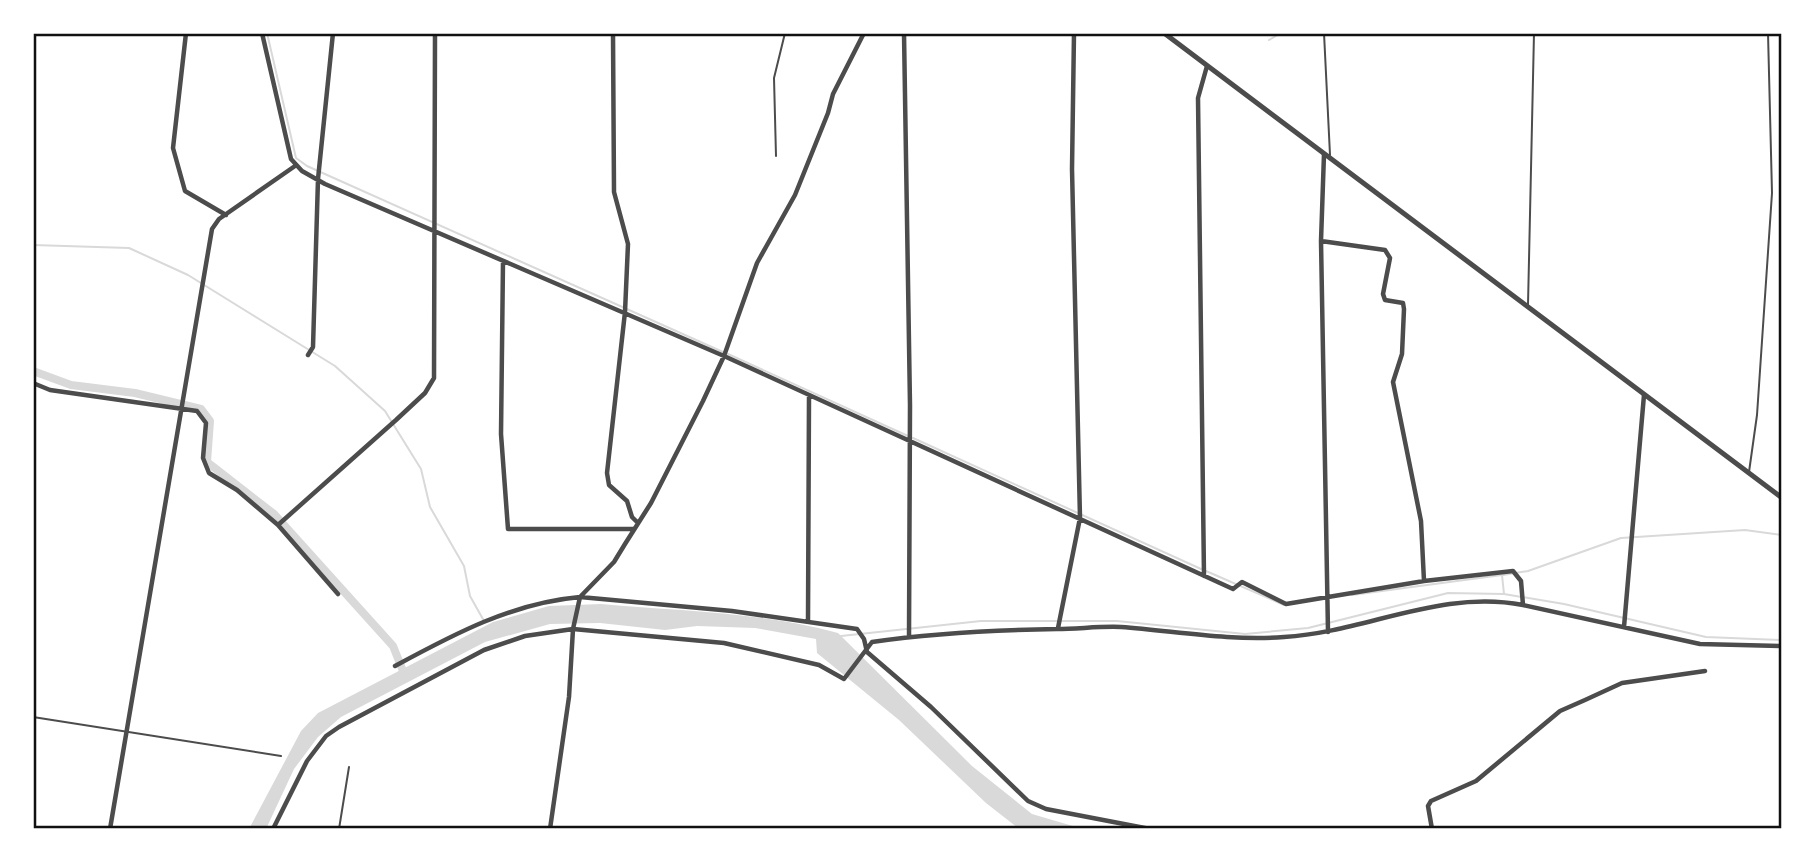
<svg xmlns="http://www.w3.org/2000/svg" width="1815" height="862" font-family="'Exo 2',sans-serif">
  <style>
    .water { fill: #d9d9d9 }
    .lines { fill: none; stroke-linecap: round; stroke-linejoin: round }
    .stream { stroke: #d9d9d9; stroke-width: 2 }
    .canal { stroke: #d9d9d9; stroke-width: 8 }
    .service { stroke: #4c4c4c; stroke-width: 2 }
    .minor { stroke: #4c4c4c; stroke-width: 4.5 }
    .tertiary { stroke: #4c4c4c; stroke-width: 5 }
    .neatline { fill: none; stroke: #111; stroke-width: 2.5 }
  </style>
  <rect width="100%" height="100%" fill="#fff"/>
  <path class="water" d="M601 604C679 611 762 612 838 633L972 766 1032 814 1083 829 1018 828 986 803 899 720 817 653 816 639 755 628 697 626 665 630 600 623 550 624 485 642 341 717 318 737 294 769 266 829H249L301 731 318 713 493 622 549 606Z"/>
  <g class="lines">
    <path class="stream" d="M267 33 296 158 307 166 723 352
      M1269 40 1281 33
      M33 245 129 248 188 275 335 366 385 411 421 469 430 507 464 566 470 596 484 621
      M728 354 908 436
      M913 438 1201 569
      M1206 571 1284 605
      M1503 575 1528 571 1621 538 1745 530 1782 535
      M1352 595 1502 575 1504 594
      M841 636 981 621H1117L1245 634 1308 628 1448 593 1504 594 1564 604 1706 637 1782 640"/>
    <path class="canal" d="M33 371 71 385 135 393 201 409 210 421 207 462 274 514 393 646 403 671"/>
    <path class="service" d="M1324 33 1330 155
      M776 156 774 78 785 33
      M1528 305 1534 33
      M1749 472 1757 415 1772 193 1768 33
      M33 717 281 756
      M339 829 349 767"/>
    <path class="minor" d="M186 33 173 148 185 191 226 215
      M262 33 291 159 302 171 325 184 724 356 1233 589 1242 582 1286 604 1424 581 1513 571 1521 581 1523 605 1700 644 1782 646
      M613 33 614 192 628 244 625 312 607 473 609 485 627 501 632 517 638 523
      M904 33 910 405 909 637
      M1324 154 1321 241 1328 632
      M1321 241 1385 250 1390 258 1383 294 1385 300 1403 303 1404 309 1402 354 1393 382 1421 521 1424 581
      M503 261 501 434 508 529H633
      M308 355 313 347 318 179 333 33
      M33 383 50 390 197 411 206 423 203 458 209 473 237 490 278 525 338 594
      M278 525 396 420 425 393 434 378 435 33
      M1204 576 1198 98 1207 66
      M808 620 809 395
      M1624 627 1644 395
      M1058 628 1080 518 1072 169 1074 33
      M395 666C454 634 512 603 580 597L732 611 857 629 864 639 867 652 931 707 1028 801 1046 809 1150 829
      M110 829 212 229 219 219 295 166
      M273 829 307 761 326 736 339 727 484 650 525 636 573 629 724 643 819 665 844 679 872 642C934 633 995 630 1057 629 1078 629 1100 626 1121 627 1176 631 1228 641 1284 637 1366 632 1440 589 1523 605
      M550 829 569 697 573 629 580 597 614 562 625 544 651 503 703 401 724 356 757 263 795 195 828 113 833 94 864 33
      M1432 829 1428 806 1431 801 1476 781 1560 711 1585 700 1622 683 1705 671"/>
    <path class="tertiary" d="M1164 33 1782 498"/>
  </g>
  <rect width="1815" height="862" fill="none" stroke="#ffffff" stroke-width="70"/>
  <rect x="35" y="35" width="1745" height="792" class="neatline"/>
</svg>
